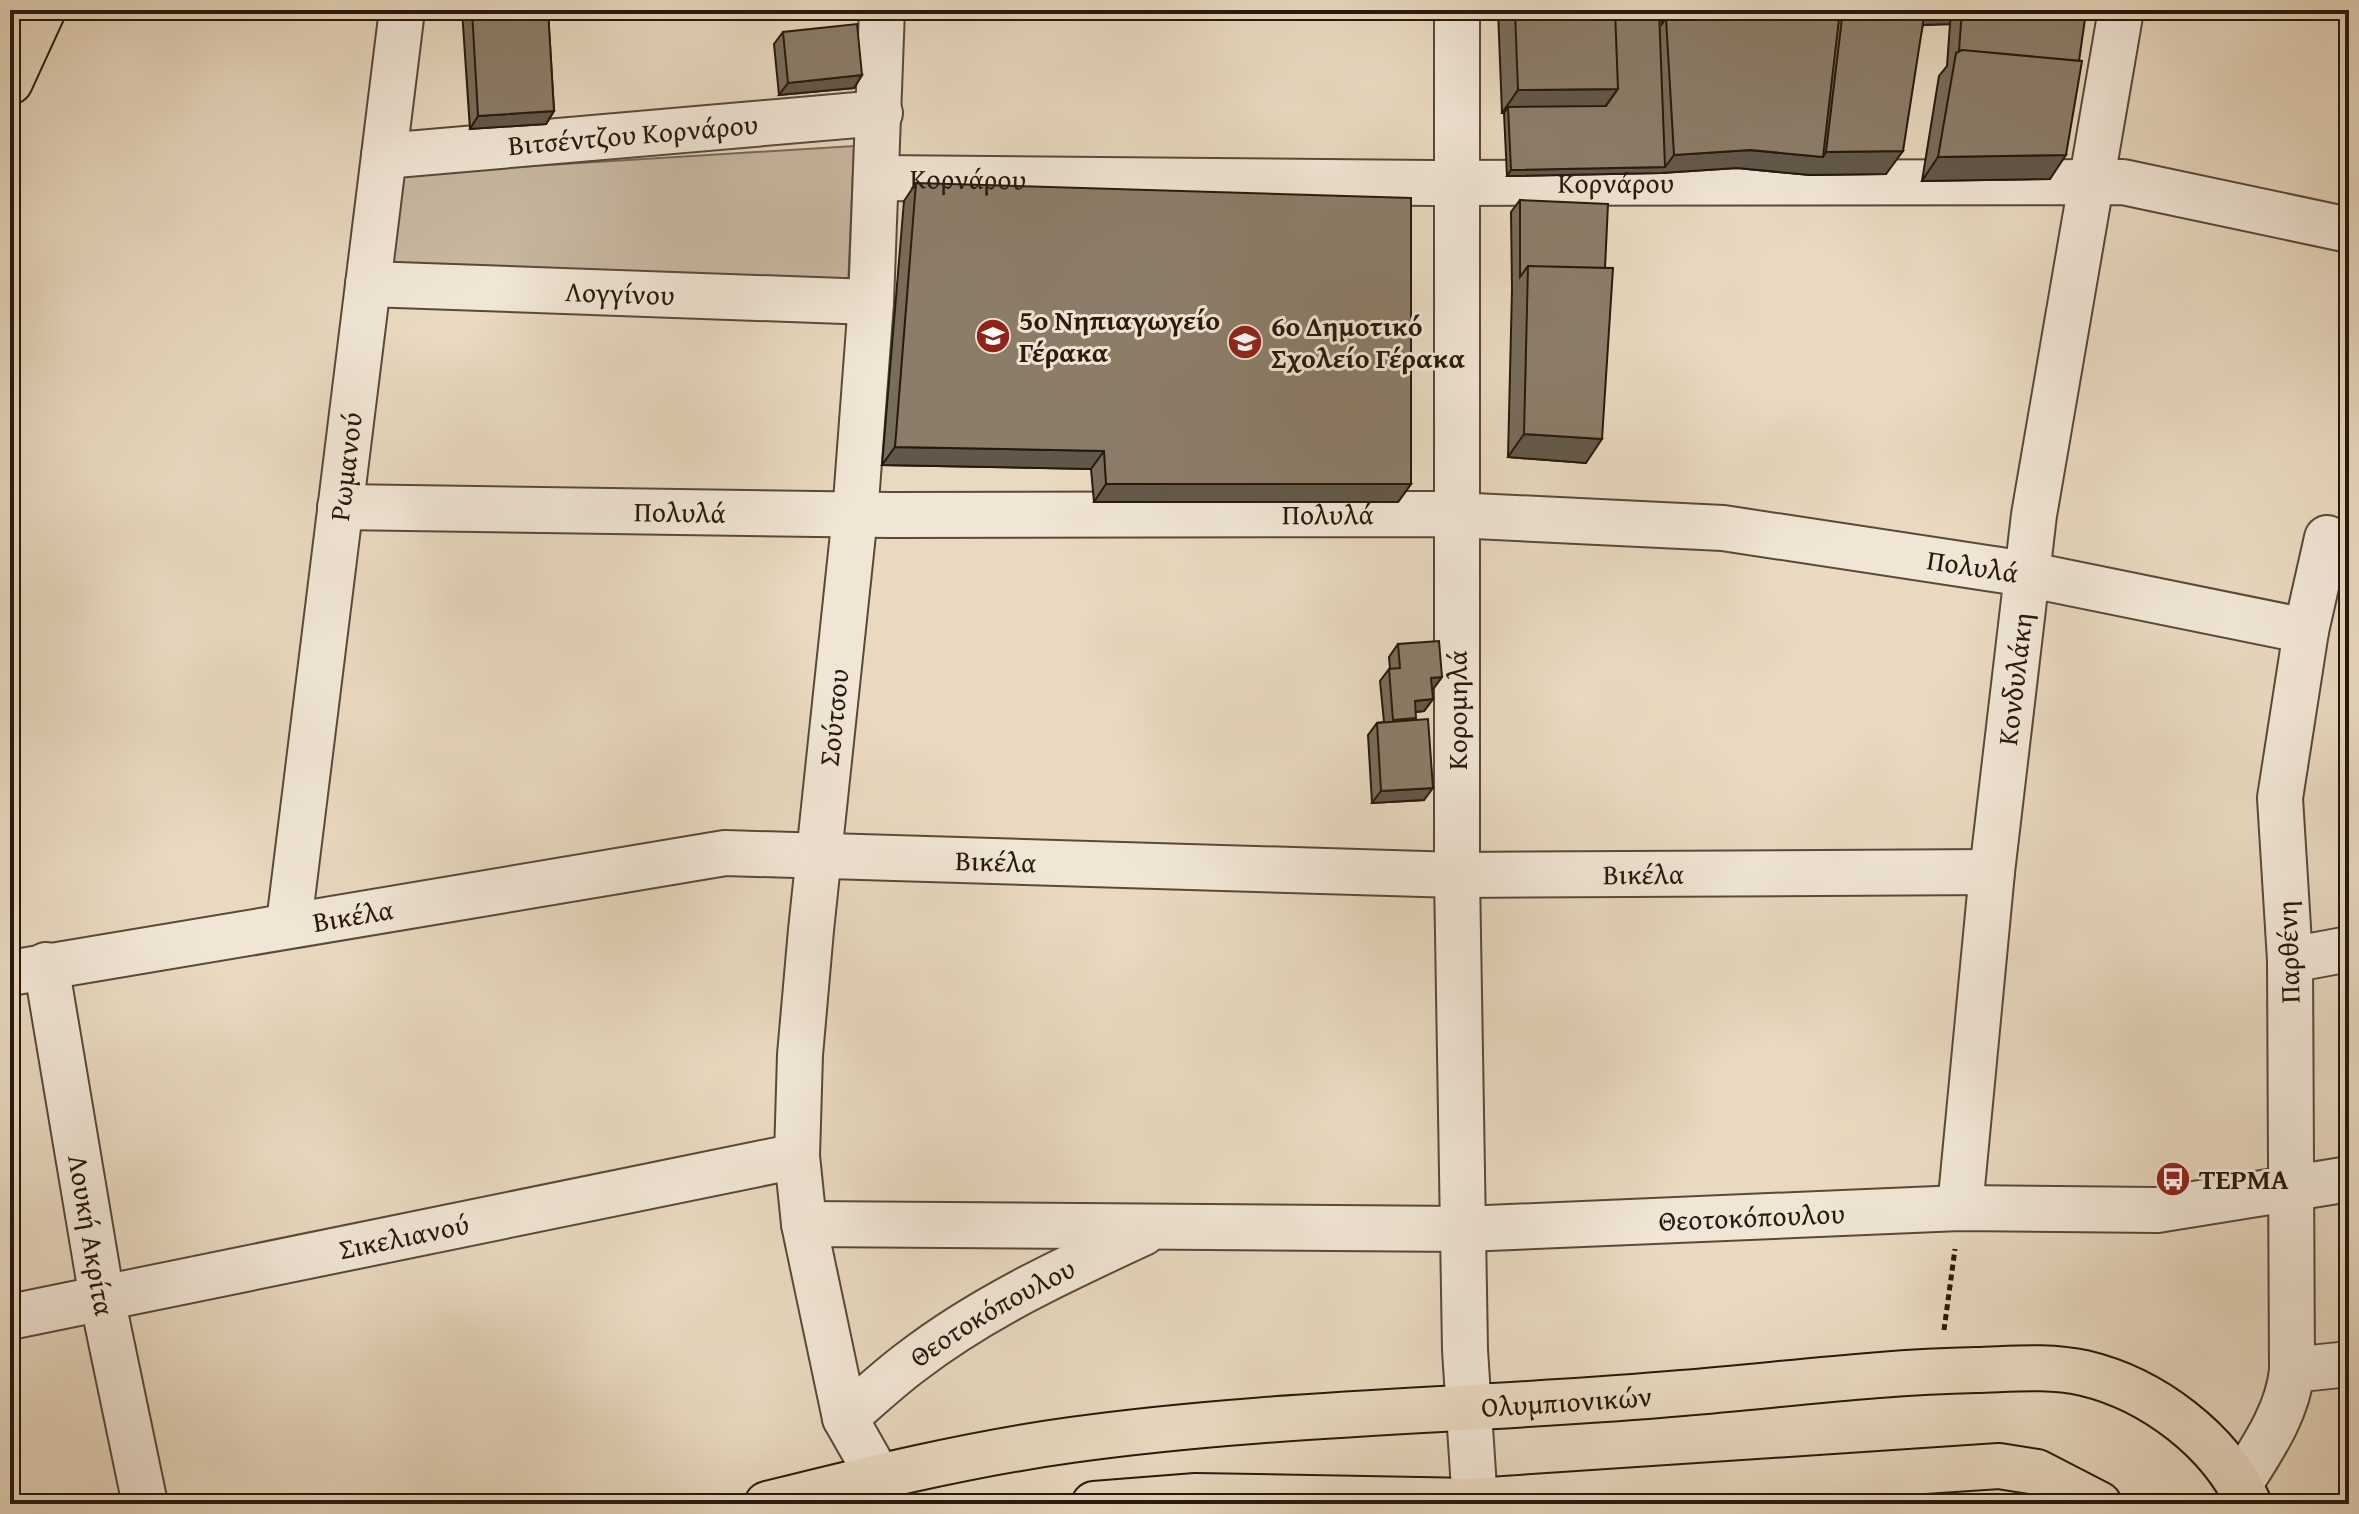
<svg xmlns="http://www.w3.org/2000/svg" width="2359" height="1514" font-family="'Gentium Book Plus',serif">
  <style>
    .green { fill: #c8b8a2; stroke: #786858; stroke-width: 2 }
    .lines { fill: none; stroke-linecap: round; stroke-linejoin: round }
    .minor-casing { stroke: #58493a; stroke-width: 48 }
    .major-casing { stroke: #27190d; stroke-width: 48 }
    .path { stroke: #27190d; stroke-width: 5; stroke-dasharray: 6 4; stroke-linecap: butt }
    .minor { stroke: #f1e6d6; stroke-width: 44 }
    .major { stroke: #e9d9c0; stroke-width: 44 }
    .wall { fill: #786c5b; stroke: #27190d; stroke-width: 2 }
    .shaded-wall { fill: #62584a; stroke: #27190d; stroke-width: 2 }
    .building { fill: #8c7d6a; stroke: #27190d; stroke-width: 2 }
    .labels { text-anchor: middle; stroke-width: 6; stroke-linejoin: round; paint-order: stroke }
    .street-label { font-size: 28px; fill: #27190d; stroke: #f1e6d6 }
    .poi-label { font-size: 28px; font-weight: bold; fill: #27190d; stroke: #f1e6d6; text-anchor: start }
  </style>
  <rect width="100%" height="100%" fill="#e9d9c0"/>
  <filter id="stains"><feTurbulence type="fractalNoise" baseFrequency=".0025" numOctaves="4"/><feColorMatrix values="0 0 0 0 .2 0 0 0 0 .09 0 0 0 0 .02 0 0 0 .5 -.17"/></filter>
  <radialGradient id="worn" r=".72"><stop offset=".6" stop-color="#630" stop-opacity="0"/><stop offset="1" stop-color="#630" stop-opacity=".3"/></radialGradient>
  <path class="green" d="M854 146 848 288 391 274 401 174Z"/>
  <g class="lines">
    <g class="minor-casing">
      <g id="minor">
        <path d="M1457 10V875L1465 1350 1475 1504"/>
        <path id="s1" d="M384 156 880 113"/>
        <path id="s2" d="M878 178 1433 183 2123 182 2349 230"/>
        <path id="s3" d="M368 284 871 302"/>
        <path id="s4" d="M340 507 890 515 1433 514 1723 528 2026 574 2306 631"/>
        <path id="s5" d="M289 923 402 10"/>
        <path d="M2290 960 2349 949"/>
        <path id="s6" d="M46 965 102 1298 145 1504"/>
        <path id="s7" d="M10 973 725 853 1457 875 1992 872"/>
        <path id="s8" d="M1960 1208 1992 872 2034 515 2121 10"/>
        <path id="s9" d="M804 1224 1464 1229 1960 1208 2157 1210 2349 1179"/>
        <path id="s10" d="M10 1317 797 1156"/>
        <path d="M2292 1370 2290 960 2280 798 2306 631 2327 538"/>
        <path id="s11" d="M845 1418C866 1400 888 1379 911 1362 981 1308 1063 1270 1143 1233"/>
        <path id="s12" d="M879 1478 845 1418 804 1224 797 1156 800 1055 811 930 855 515 871 302 882 10"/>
        <path d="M2240 1484C2262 1449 2288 1412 2292 1370L2349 1364"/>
      </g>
    </g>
    <g class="major-casing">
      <g id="major">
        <path d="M10 82 43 10"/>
        <path id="s13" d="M767 1504C867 1479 969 1454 1071 1440 1273 1412 1479 1411 1682 1393 1780 1385 1878 1372 1976 1370 2012 1369 2049 1365 2084 1373 2152 1389 2220 1440 2249 1504"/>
        <path d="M1094 1504 1196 1496 1474 1501 1999 1466 2037 1472 2099 1504"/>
      </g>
    </g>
    <path class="path" d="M1944 1330 1955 1249"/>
    <use href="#minor" class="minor"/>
    <use href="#major" class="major"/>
  </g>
  <path class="wall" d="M462 10H548L554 111 546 124 470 129Z
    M1498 10H2083L2050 179 1922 181 1939 76 1947 66 1950 24 1923 25 1886 174 1810 175 1737 168 1661 173 1507 176 1504 113H1502Z
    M783 32 862 75 854 88 779 95 774 44Z
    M916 183 1411 484 1398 502H1094L1091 469 882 465 904 201Z
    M1520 200 1605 268 1586 463 1508 457 1512 289 1511 212Z
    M1398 644 1442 677 1433 689H1432L1433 699 1424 711 1415 712 1414 720 1424 800 1372 803 1368 735 1377 723 1384 722 1380 681 1389 669H1390L1389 657Z"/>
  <path class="shaded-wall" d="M1766 10H1840L1760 17Z
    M1910 10H1958L1950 22V24L1899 26Z
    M862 75 854 88 779 95 788 83Z
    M1618 89 1601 112 1508 107 1504 113H1502L1518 90Z
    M554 111 546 124 470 129 478 116Z
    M1750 150 1823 157 1826 152 1903 151 1886 174 1810 175 1737 168 1661 173 1507 176 1511 170 1665 167 1674 155Z
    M2066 155 2050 179 1922 181 1938 157Z
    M1524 434 1602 439 1586 463 1508 457Z
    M895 447 1104 451 1091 469 882 465Z
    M1106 484H1411L1398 502H1094Z
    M1442 677 1433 689 1422 690 1431 678Z
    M1433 699 1424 711 1406 713 1415 701Z
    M1433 788 1424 800 1372 803 1381 791Z"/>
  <path class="building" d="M472 10H548L554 111 478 116Z
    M1515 10H1615L1618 89 1518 90Z
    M1615 10H1659L1665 167 1511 170 1508 107 1606 106 1618 89Z
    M1662 10H1761V14L1666 18 1662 24Z
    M1840 10 1823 157 1750 150 1674 155 1666 18Z
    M1843 10H1925L1903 151 1826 152Z
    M1962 10H2012L2085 19 2079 61 1962 50 1959 51Z
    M2012 10H2083L2082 19Z
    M857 24 862 75 788 83 783 32Z
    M1962 50 2082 61 2066 155 1938 157 1956 53Z
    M916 183 1411 198V484H1106L1104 451 895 447Z
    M1520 200 1608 204 1605 268 1528 266 1520 277Z
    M1528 266 1613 268 1602 439 1524 434Z
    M1439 641 1442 677 1431 678 1433 699 1415 701 1416 718 1393 720 1389 669 1400 668 1398 644Z
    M1428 719 1433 788 1381 791 1377 723Z"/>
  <defs>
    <g id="school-disc" transform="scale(1.8)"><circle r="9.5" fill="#8f2418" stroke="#f1e6d6"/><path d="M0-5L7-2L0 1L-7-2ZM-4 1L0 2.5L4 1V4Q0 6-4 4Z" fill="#fff"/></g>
    <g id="bus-disc" transform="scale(1.8)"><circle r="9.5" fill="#8f2418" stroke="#f1e6d6"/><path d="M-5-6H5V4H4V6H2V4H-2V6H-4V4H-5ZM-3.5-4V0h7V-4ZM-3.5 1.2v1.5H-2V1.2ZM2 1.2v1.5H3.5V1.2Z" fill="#fff"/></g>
  </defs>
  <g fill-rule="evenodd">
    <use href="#school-disc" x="993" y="336"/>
    <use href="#school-disc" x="1245" y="342"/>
    <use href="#bus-disc" x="2173" y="1179"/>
  </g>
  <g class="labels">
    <g class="street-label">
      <text dy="10" stroke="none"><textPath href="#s1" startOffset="250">Βιτσέντζου Κορνάρου</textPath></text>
      <text dy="10" stroke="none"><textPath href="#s2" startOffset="90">Κορνάρου</textPath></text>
      <text dy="10" stroke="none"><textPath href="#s2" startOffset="738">Κορνάρου</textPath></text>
      <text dy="10" stroke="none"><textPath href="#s3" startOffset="252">Λογγίνου</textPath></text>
      <text dy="10" stroke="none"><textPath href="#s5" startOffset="460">Ρωμανού</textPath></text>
      <text dy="10" stroke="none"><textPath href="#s4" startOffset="340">Πολυλά</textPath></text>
      <text dy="10" stroke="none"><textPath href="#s4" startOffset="988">Πολυλά</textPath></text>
      <text dy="10" stroke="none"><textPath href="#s4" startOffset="1636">Πολυλά</textPath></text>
      <text dy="10" stroke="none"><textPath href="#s8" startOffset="532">Κονδυλάκη</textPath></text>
      <text transform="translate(1457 710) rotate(-90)" y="10">Κορομηλά</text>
      <text dy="10" stroke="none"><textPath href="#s12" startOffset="776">Σούτσου</textPath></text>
      <text dy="10" stroke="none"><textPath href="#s7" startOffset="996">Βικέλα</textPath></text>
      <text dy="10" stroke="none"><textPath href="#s7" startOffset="1644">Βικέλα</textPath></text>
      <text dy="10" stroke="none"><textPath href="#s7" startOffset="348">Βικέλα</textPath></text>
      <text transform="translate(2288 952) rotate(-92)" y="10">Παρθένη</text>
      <text dy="10" stroke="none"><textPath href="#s9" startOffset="948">Θεοτοκόπουλου</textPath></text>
      <text dy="10" stroke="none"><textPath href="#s6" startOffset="274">Λουκή Ακρίτα</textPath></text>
      <text dy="10" stroke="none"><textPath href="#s10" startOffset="402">Σικελιανού</textPath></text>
      <text dy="10" stroke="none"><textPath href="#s11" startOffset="182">Θεοτοκόπουλου</textPath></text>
      <text dy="10" stroke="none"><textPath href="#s13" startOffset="808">Ολυμπιονικών</textPath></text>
    </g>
    <g class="poi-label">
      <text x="1019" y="330">5ο Νηπιαγωγείο<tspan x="1019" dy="32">Γέρακα</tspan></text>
      <text x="1271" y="336">6ο Δημοτικό<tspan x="1271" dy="32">Σχολείο Γέρακα</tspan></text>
      <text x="2199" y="1189">ΤΕΡΜΑ</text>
    </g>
  </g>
  <rect width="2359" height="1514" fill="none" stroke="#e9d9c0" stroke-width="40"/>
  <rect x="12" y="12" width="2335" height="1490" fill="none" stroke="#27190d" stroke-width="4"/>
  <rect x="20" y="20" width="2319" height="1474" fill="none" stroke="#27190d" stroke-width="2"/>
  <rect width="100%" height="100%" filter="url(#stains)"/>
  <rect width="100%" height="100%" fill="url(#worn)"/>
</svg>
